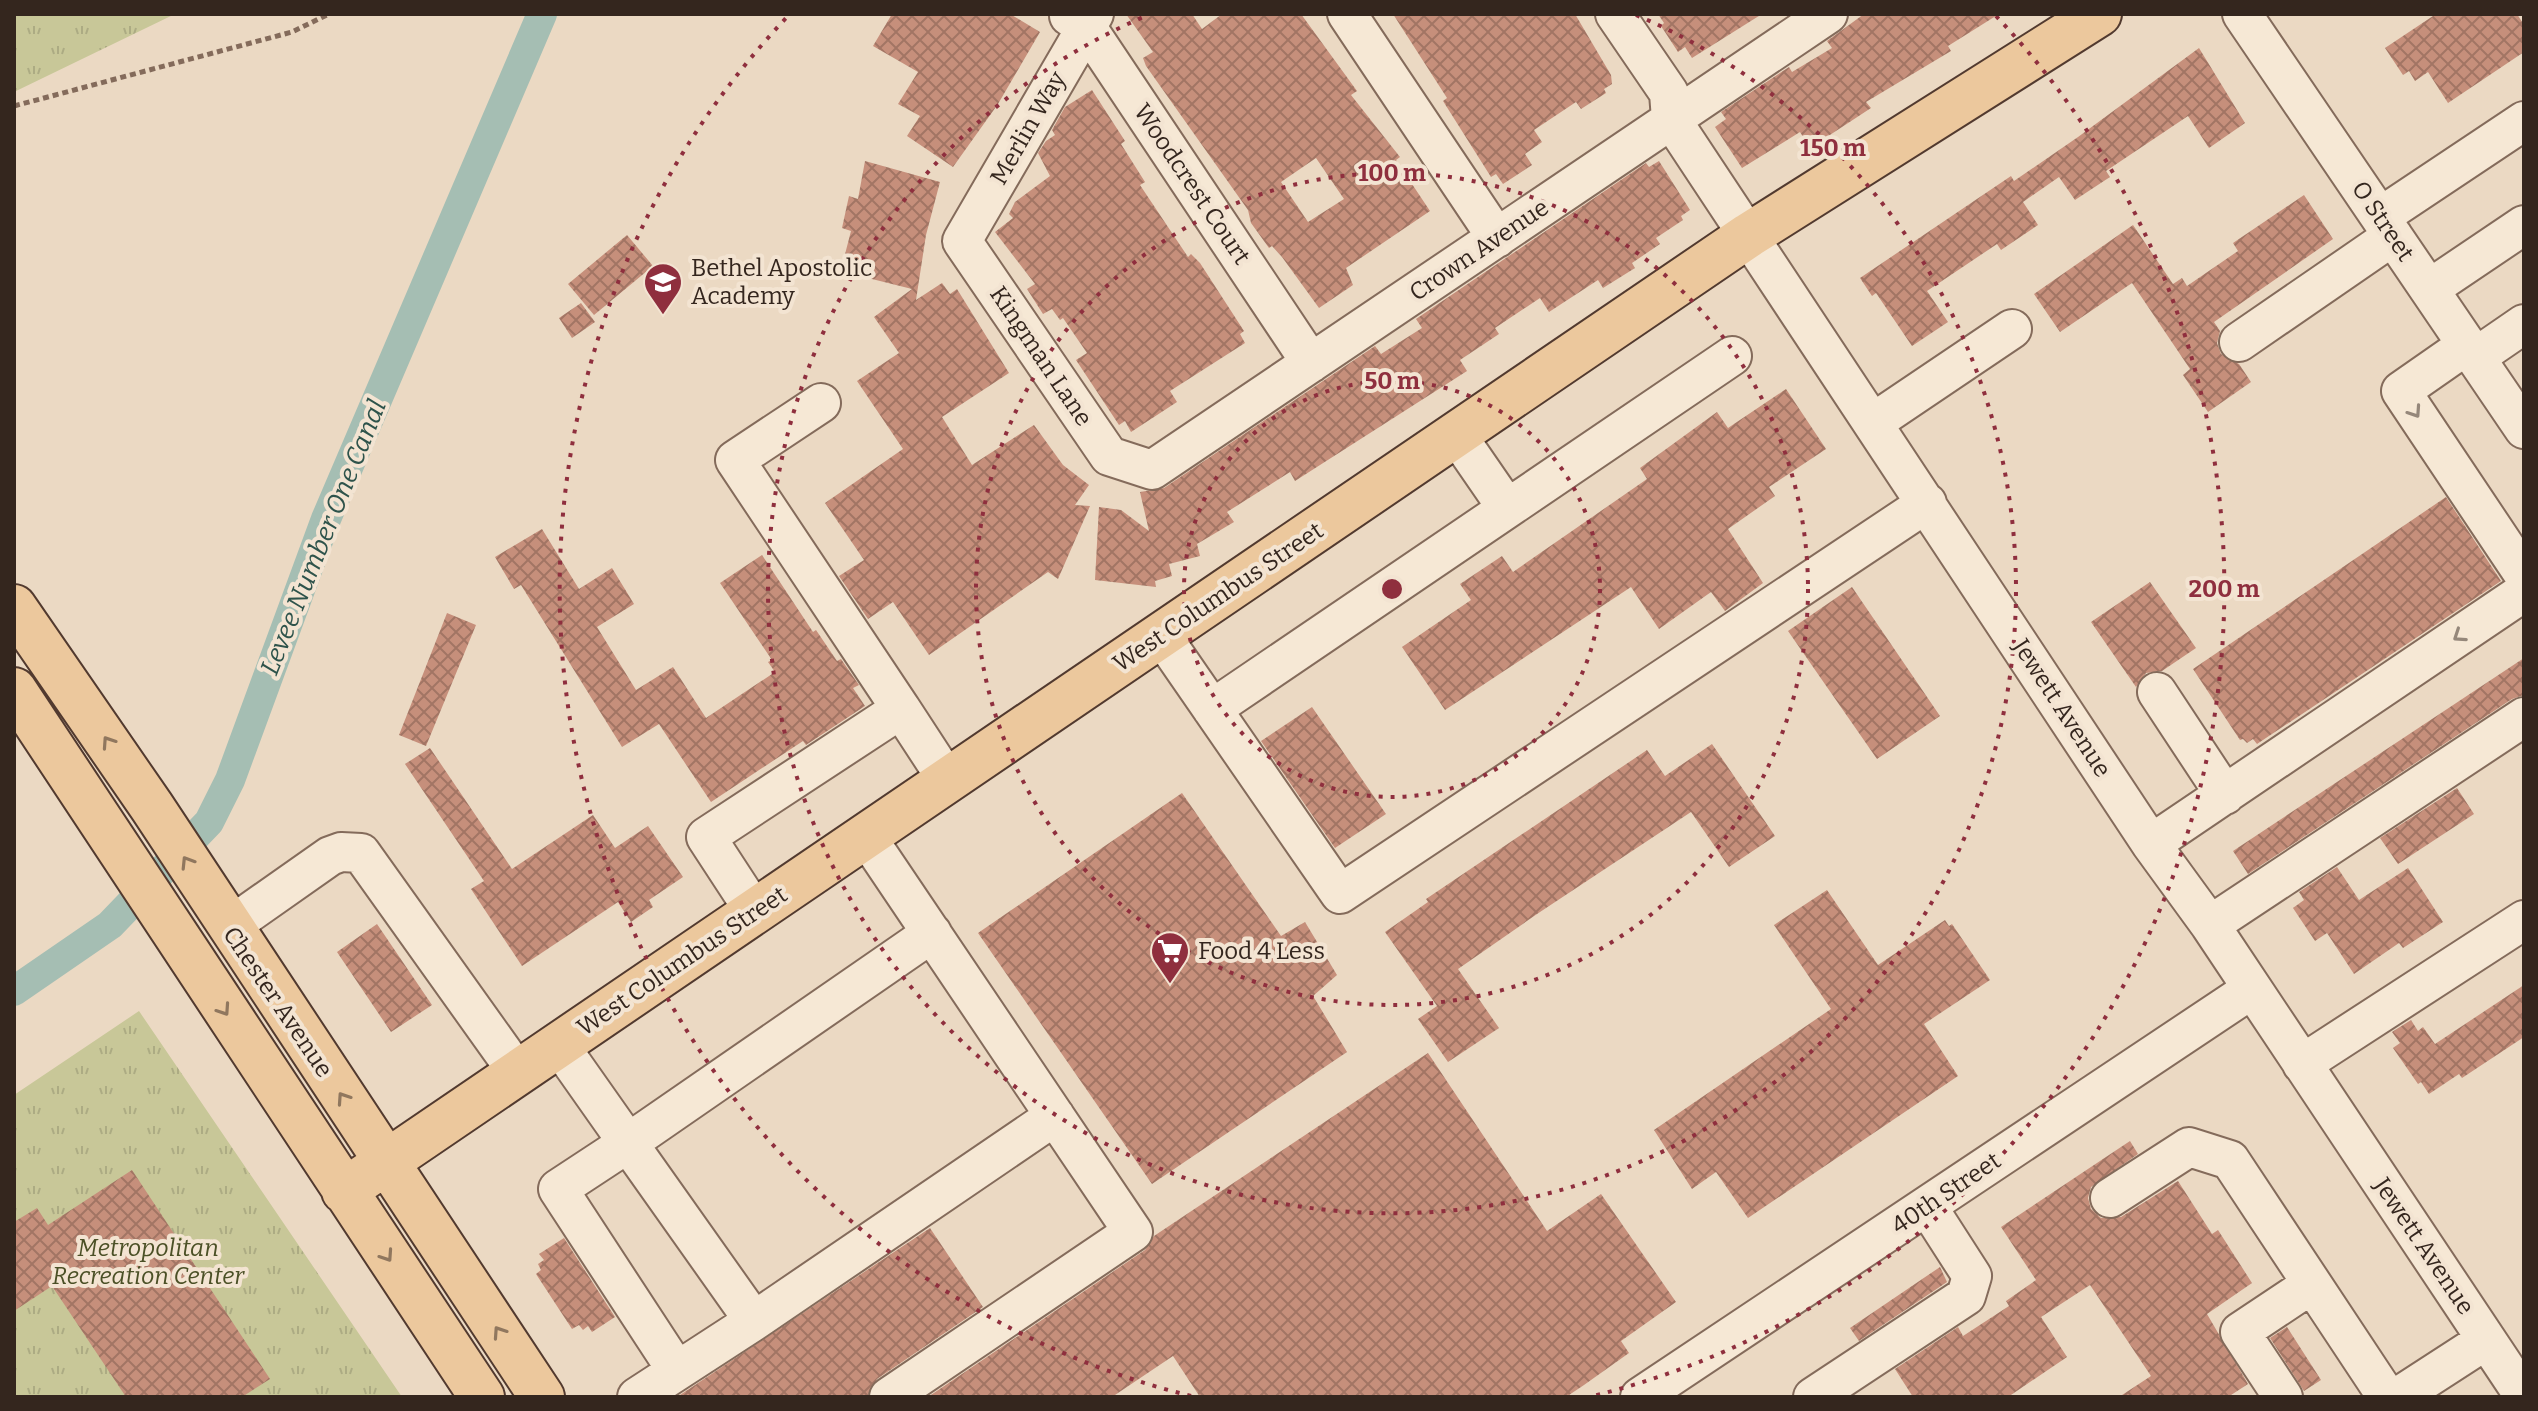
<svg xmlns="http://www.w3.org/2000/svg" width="2538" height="1411" font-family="Bitter,serif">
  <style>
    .grass { fill: url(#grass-tufts) }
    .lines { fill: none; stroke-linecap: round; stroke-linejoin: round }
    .canal { stroke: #a5beb3; stroke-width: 30 }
    .building { fill: url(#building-cross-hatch); fill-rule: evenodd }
    .minor-casing { stroke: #846b5b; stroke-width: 42 }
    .major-casing { stroke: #523a2f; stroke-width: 48 }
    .path { stroke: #846b5b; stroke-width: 5; stroke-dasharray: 6 4; stroke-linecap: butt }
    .minor { stroke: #f6e8d5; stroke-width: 38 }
    .major { stroke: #ecc89d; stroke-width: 44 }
    .oneway { stroke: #95877a }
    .oneway2 { stroke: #90775e }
    .ring { fill: none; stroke: #8f2f3e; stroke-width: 4; stroke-dasharray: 4 8 }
    .labels { text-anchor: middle; stroke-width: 8; stroke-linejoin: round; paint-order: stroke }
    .street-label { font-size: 24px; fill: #34261e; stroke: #f3e4d2 }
    .poi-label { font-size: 24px; fill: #34261e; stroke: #f3e4d2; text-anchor: start }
    .park-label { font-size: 24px; font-style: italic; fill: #4b5026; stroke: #f3e4d2 }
    .water-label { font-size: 26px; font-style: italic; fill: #2e534b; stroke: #f3e4d2 }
    .centre { fill: #8f2f3e; stroke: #f3e4d2; stroke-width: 4 }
    .ring-label { font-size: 24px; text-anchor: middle; font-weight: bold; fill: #8f2f3e; stroke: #f3e4d2; stroke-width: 8; stroke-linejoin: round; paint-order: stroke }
  </style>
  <defs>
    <pattern id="grass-tufts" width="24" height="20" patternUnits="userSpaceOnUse" patternTransform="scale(2)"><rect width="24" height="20" fill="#c8c798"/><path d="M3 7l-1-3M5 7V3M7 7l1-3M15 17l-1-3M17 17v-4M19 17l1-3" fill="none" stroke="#acab83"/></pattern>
    <pattern id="building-cross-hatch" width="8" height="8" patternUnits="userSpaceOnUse" patternTransform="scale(2)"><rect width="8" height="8" fill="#c68f7b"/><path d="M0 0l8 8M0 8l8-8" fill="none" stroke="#a27564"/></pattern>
  </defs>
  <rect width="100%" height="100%" fill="#ebd9c3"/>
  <path class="grass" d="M14 14H175L14 92Z
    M139 1011 402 1397H14V1095Z"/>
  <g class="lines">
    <path class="canal" d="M14 991 110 925 209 822 230 780 326 519 542 14"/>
  </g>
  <path class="building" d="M892 14H1010L1040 32 998 104 953 167 907 136 920 116 898 104 918 72 873 46Z
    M1126 14H1192L1202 29 1222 14H1301L1357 91 1351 95 1400 157 1396 160 1430 211 1346 268 1353 285 1319 308 1282 257 1272 246 1269 248 1251 223 1248 210 1146 66 1143 58 1153 52ZM1316 158 1344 199 1308 222 1281 182Z
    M1393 14H1575L1611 75 1612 84 1604 89 1606 93 1581 109 1576 102 1534 130 1542 142 1525 154 1532 165 1503 184 1496 174 1491 177 1443 101 1447 98Z
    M1658 14H1762L1692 58 1685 47 1678 52 1661 26 1664 23Z
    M1864 14H1999L1948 46 1951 51 1866 102 1871 108 1810 148 1800 132 1742 168 1715 127 1726 119 1721 112 1789 67 1792 72 1832 48 1827 41Z
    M2436 14H2517L2524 25V52L2448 103 2428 72 2415 81 2409 71 2403 75 2385 48Z
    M2199 48 2245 123 2209 148 2188 116 2106 171 2110 177 2075 200 2059 177 2023 202 2038 225 2001 250 1997 244 1927 291 1948 322 1912 346 1876 293 1872 296 1860 278 2011 176 2014 181 2078 137Z
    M1092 90 1125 141 1121 144 1145 182 1140 185 1188 257 1191 254 1200 263 1244 331 1240 334 1245 343 1170 391 1177 402 1131 432 1125 421 1119 425 1076 360 1087 353 1063 318 1060 320 1052 309 1043 314 1027 289 1035 284 995 232 1013 218 1009 214 1015 202 1050 176 1038 153 1046 141 1055 135 1052 130 1065 107Z
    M865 161 940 182 926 235 916 300 942 283 950 294 957 289 1009 373 942 417 972 465 1034 425 1063 465 1089 485 1075 505 1090 506 1058 579 1048 572 929 655 893 602 868 619 839 576 864 560 825 503 903 449 857 381 899 353 874 317 912 289 864 277 865 269 843 262 851 231 842 228 849 196 858 199Z
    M1659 161 1690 210 1681 216 1683 220 1656 238 1660 244 1632 263 1635 268 1603 288 1598 280 1549 312 1540 298 1495 328 1499 334 1460 360 1467 371 1295 481 1290 472 1227 512 1234 522 1197 544 1200 556 1169 564 1172 576 1155 581 1156 587 1095 580 1099 507 1121 510 1149 531 1140 492 1164 488 1375 346 1381 354 1422 328 1416 319 1646 163 1649 167Z
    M2304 195 2333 239 2214 322 2220 331 2217 343 2221 354 2239 364 2251 382 2208 412 2183 375 2190 369 2132 283 2060 332 2034 294 2133 225 2173 284 2182 278 2187 286 2238 251 2233 243Z
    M627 235 653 266 594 315 568 284Z
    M581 303 595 322 572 338 559 318Z
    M1786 389 1826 449 1769 487 1775 496 1728 529 1763 583 1725 611 1711 592 1659 629 1631 587 1445 710 1402 647 1471 600 1460 584 1502 556 1513 572 1647 479 1640 468 1717 412 1728 428Z
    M2446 497 2501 581 2257 744 2253 739 2247 743 2243 739 2240 740 2193 669Z
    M542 529 579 589 612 568 634 604 597 627 636 690 673 667 706 718 775 672 768 662 772 660 720 583 762 555 813 632 816 630 837 661 841 659 859 685 853 688 865 706 806 745 803 741 711 802 659 724 622 747 521 585 514 589 495 557Z
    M2150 582 2196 648 2162 671 2146 673 2136 687 2091 622Z
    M1852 587 1940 716 1877 759 1788 631Z
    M447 613 476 625 426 746 399 735Z
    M2524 658V695L2512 699 2248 874 2233 851Z
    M1312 707 1386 814 1335 848 1261 741Z
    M1712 744 1775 836 1729 867 1691 812 1537 914 1458 969 1499 1028 1448 1062 1418 1019 1437 1006 1385 932 1428 902 1426 899 1647 750 1665 776Z
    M430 748 512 869 593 815 615 848 648 826 683 877 649 900 653 907 631 922 618 902 522 966 471 889 484 881 405 764Z
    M2457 788 2474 814 2398 864 2380 838Z
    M1182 793 1281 936 1305 922 1337 975 1313 996 1347 1052 1152 1184 978 933Z
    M2337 867 2359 900 2408 868 2443 922 2403 948 2399 943 2354 974 2327 933 2315 941 2293 908 2304 900 2299 892Z
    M1827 890 1878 965 1945 920 1949 926 1952 924 1990 980 1924 1024 1958 1076 1748 1218 1716 1172 1692 1189 1654 1130 1831 1009 1774 925Z
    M377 924 432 1005 391 1032 337 952Z
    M2524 985V1037L2462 1078 2459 1074 2429 1094 2421 1082 2418 1084 2393 1048 2400 1043 2392 1032 2411 1020 2418 1031 2423 1027 2435 1044Z
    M1428 1053 1547 1231 1601 1194 1676 1302 1621 1341 1629 1353 1584 1385 1566 1397H1200L1173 1356 1112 1397H928L1145 1250 1154 1236Z
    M2130 1141 2138 1154 2091 1187 2088 1198 2091 1209 2101 1218 2121 1217 2178 1181 2212 1234 2218 1230 2252 1283 2207 1314 2248 1384 2228 1397H2119L2151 1376 2090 1285 2041 1317 2067 1357 2008 1397H1913L1895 1369 1958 1327 1963 1336 2009 1306 2006 1301 2036 1280 2001 1227Z
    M132 1170 270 1379 242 1397H126L52 1286 14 1311V1222L37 1208 48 1225Z
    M930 1228 983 1307 877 1379 867 1397H677Z
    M564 1238 615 1317 592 1332 588 1326 583 1330 579 1325 572 1329 536 1274 541 1270 538 1264 544 1260 539 1254Z
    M1940 1267 1947 1282 1859 1341 1850 1328Z
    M2287 1327 2321 1380 2304 1391 2270 1338Z"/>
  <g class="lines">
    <g class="minor-casing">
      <path id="minor" d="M1094 14 962 241 1109 456 1152 470 1828 14
        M1347 14 1497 238
        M1615 14 1669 93 1671 119 2151 844 2210 925 2524 1396
        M2242 14 2524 429
        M1069 16 1086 26 1311 363
        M2380 217 2524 121
        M2429 289 2524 225
        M2239 342 2393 236
        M2467 345 2401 391 2524 575
        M2476 357 2524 324
        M821 403 735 460 901 709
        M1874 422 2012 329
        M1456 434 1507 508
        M1161 635 1340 894 1927 503
        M2157 692 2225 795
        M1212 709 1732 356
        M866 836 1133 1232 889 1397
        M2151 844 2524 592
        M755 912 706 837 901 709 948 781
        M2210 925 2524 717
        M229 927 330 856 341 852 361 853 518 1073
        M559 1045 628 1143 558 1189 677 1371 754 1321 628 1143 932 933
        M2302 1064 2524 920
        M2110 1198 2189 1147 2230 1160 2387 1397
        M754 1321 1055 1116
        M637 1397 677 1371
        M1640 1397 2252 989
        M1813 1397 1966 1296 1972 1276 1927 1206
        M2283 1397 2240 1332 2312 1284
        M2398 1397 2486 1340"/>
    </g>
    <g class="major-casing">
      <path id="major" d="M14 607 152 807 542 1397
        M14 690 482 1397
        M344 1191 1749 235 2099 14"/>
    </g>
    <path class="path" d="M14 106 292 32 329 14"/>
    <use href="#minor" class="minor"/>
    <use href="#major" class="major"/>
  </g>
  <defs><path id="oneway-chevron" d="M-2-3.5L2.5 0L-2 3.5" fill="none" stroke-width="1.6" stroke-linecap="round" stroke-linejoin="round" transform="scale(2)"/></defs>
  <g class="oneway">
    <use href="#oneway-chevron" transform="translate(2415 412) rotate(56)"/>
    <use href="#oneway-chevron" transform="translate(2459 636) rotate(146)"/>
  </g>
  <g class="oneway2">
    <use href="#oneway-chevron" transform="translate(108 742) rotate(-124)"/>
    <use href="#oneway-chevron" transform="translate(187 862) rotate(-122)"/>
    <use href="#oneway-chevron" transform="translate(224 1010) rotate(56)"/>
    <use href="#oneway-chevron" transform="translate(343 1098) rotate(-124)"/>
    <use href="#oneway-chevron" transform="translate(387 1256) rotate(56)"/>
    <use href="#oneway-chevron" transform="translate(499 1332) rotate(-124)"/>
  </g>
  <g class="ring">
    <circle cx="1392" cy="589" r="208"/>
    <circle cx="1392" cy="589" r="416"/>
    <path d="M1636 15A624 624 0 1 1 1148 15"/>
    <path d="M1191 1396A832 832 0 0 1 788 16M1996 16A832 832 0 0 1 1593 1396"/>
  </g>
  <defs>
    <g id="school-pin" transform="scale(2)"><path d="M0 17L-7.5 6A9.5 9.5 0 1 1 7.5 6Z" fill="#8f2f3e" stroke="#f3e4d2"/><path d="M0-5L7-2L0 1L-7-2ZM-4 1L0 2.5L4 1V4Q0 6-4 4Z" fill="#fff"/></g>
    <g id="supermarket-pin" transform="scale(2)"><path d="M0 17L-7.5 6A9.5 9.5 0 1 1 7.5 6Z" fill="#8f2f3e" stroke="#f3e4d2"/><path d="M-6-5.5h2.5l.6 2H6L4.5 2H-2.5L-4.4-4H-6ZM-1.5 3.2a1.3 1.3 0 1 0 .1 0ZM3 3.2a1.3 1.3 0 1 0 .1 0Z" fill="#fff"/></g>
  </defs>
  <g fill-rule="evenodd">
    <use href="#school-pin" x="663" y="282"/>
    <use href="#supermarket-pin" x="1170" y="951"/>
  </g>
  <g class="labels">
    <g class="street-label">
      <text transform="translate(1028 128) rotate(-60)" y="8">Merlin Way</text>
      <text transform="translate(1192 184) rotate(56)" y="8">Woodcrest Court</text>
      <text transform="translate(2383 221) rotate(56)" y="8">O Street</text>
      <text transform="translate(1479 250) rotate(-34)" y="8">Crown Avenue</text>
      <text transform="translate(1041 356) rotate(56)" y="8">Kingman Lane</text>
      <text transform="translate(1218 597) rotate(-34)" y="8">West Columbus Street</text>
      <text transform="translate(2062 708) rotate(57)" y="8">Jewett Avenue</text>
      <text transform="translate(682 961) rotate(-34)" y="8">West Columbus Street</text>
      <text transform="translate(278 1002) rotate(56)" y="8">Chester Avenue</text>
      <text transform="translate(1946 1193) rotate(-34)" y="8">40th Street</text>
      <text transform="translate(2424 1246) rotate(56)" y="8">Jewett Avenue</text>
    </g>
    <g class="poi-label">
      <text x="691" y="276">Bethel Apostolic<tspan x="691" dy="28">Academy</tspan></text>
      <text x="1198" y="959">Food 4 Less</text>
    </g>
    <g class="park-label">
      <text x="148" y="1256">Metropolitan<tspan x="148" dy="28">Recreation Center</tspan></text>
    </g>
    <g class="water-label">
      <text transform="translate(323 537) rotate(-68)" y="9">Levee Number One Canal</text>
    </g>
  </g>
  <circle cx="1392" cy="589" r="12" class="centre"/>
  <g class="ring-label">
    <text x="1833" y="156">150 m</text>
    <text x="1392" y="181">100 m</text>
    <text x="1392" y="389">50 m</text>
    <text x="2224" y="597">200 m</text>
  </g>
  <rect width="2538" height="1411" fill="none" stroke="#34261e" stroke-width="32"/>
</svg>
